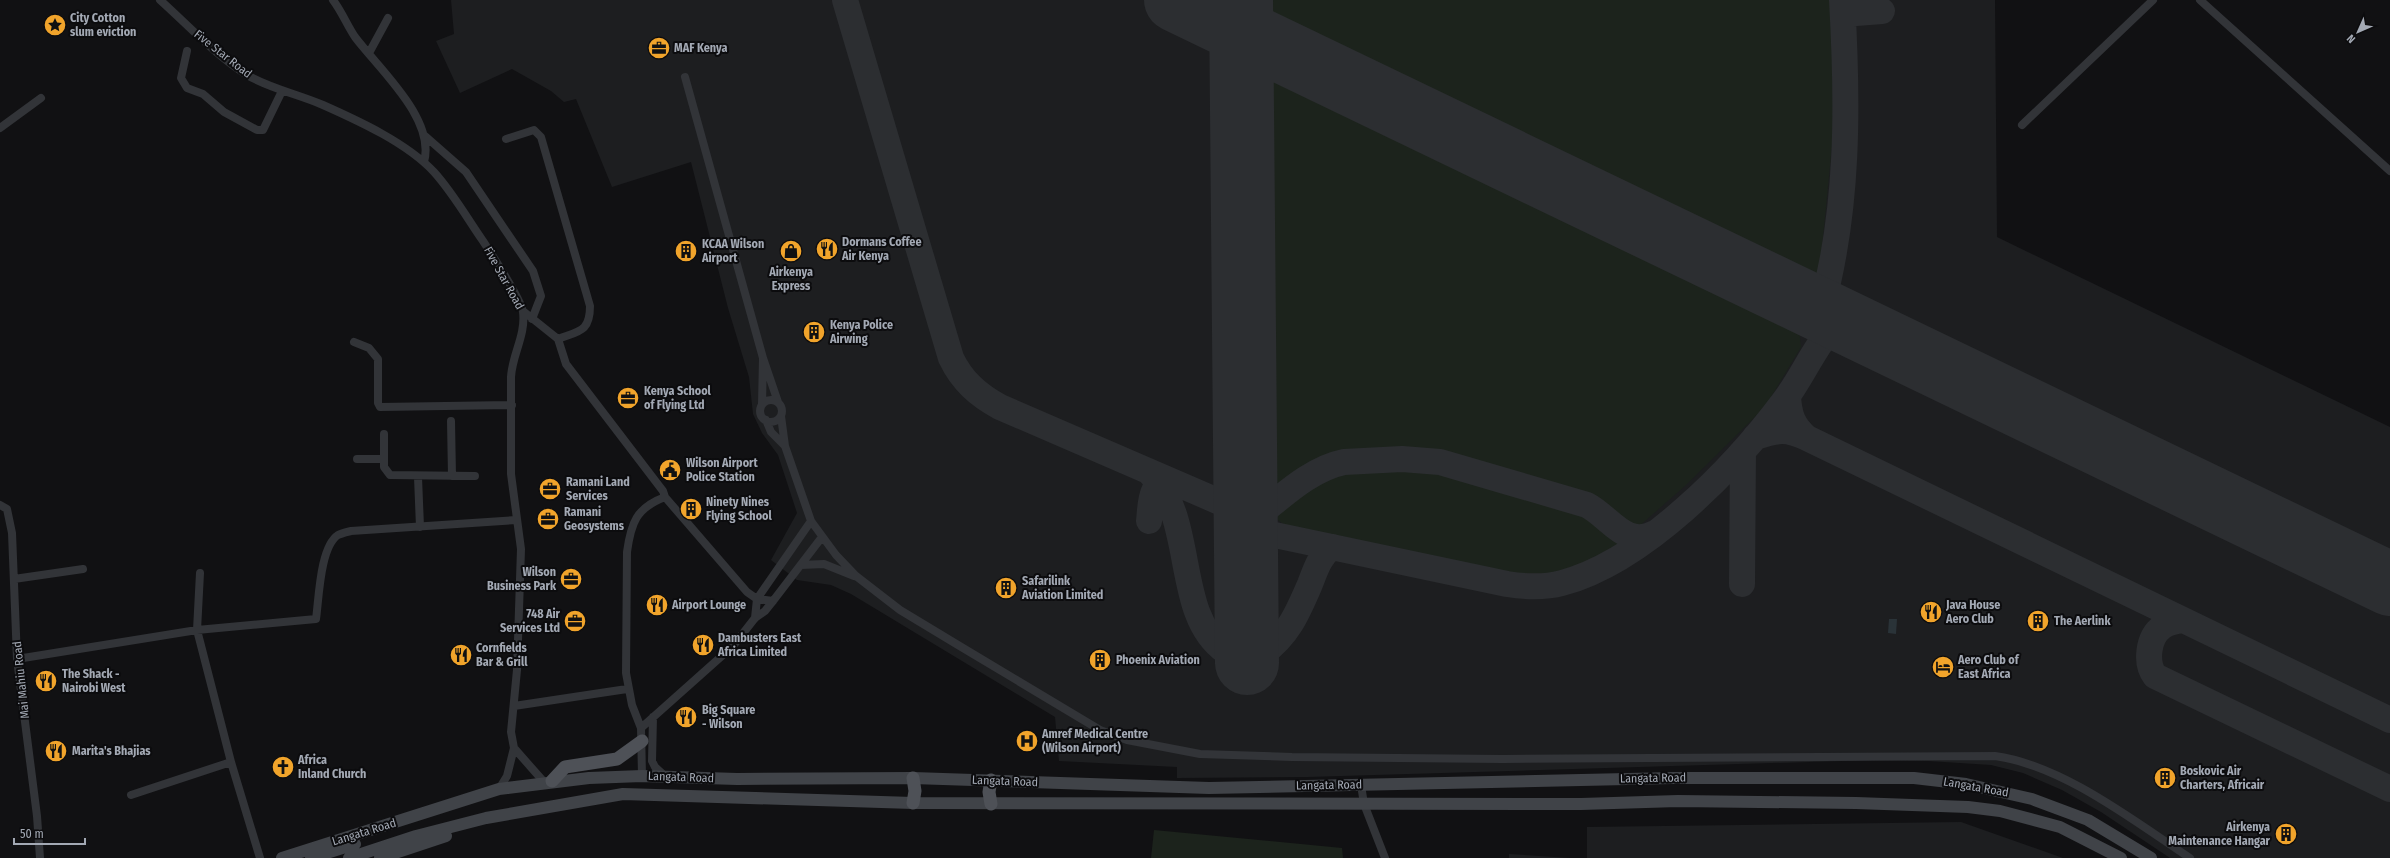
<svg xmlns="http://www.w3.org/2000/svg" width="2390" height="858" font-family="'Fira Sans Condensed',sans-serif">
  <style>
    .built { fill: #1d1e20 }
    .green { fill: #1c231c }
    .water { fill: #2a3338 }
    .lines { fill: none; stroke-linecap: round; stroke-linejoin: round }
    .taxiway { stroke: #2c2e31; stroke-width: 26 }
    .runway { stroke: #2c2e31; stroke-width: 64 }
    .street { stroke: #323438; stroke-width: 8 }
    .secondary { stroke: #404348; stroke-width: 12 }
    .primary { stroke: #4e5157; stroke-width: 13 }
    .labels { text-anchor: middle; stroke-width: 4; stroke-linejoin: round; paint-order: stroke }
    .poi-label { font-size: 12px; font-weight: bold; fill: #a3a9b4; stroke: #0c0c0e; text-anchor: start }
    .street-label { font-size: 12px; fill: #a3a9b4; stroke: #0c0c0e }
  </style>
  <rect width="100%" height="100%" fill="#111113"/>
  <path class="built" d="M451 0H1995L1997 237 2390 427V858H2170L2101 812 2062 790 2023 773 1991 765 1928 761 1874 760 1308 777 1177 778V767L1059 761 1055 717 851 594 831 585 797 580 771 560 797 513 778 455 762 433 753 414 749 377 728 308 691 162 612 187 576 99 564 102 551 91 512 69 460 93 436 41 454 34Z
    M1961 822 2063 858H1587V827Z
    M1509 854 1570 858H1509Z"/>
  <path class="green" d="M1268 0H1832L1839 74 1818 289 1268 15Z
    M1277 70 1798 320 1801 347 1765 407 1685 486 1620 543 1585 563 1557 572 1530 576 1310 533C1290 527 1274 524 1267 504V82L1271 74Z
    M1154 830 1342 848 1343 858H1151Z"/>
  <path class="water" d="M1889 619H1897L1896 634 1888 633Z"/>
  <g class="lines">
    <path class="taxiway" d="M845 0 951 358C962 381 978 395 1000 407L1222 503C1235 505 1241 494 1245 484
      M1843 14 1882 11
      M1801 300 1824 316 1828 326
      M1821 310C1849 209 1848 104 1842 0
      M1755 437C1778 430 1785 428 1807 438 1793 426 1789 415 1788 396
      M1807 438 2390 720
      M1150 473C1197 519 1173 614 1225 651
      M1245 484 1255 518 1265 533 1507 584C1526 587 1543 588 1562 583 1644 561 1734 468 1784 401 1801 379 1812 352 1830 330L1848 327 1884 340
      M1255 518C1282 497 1310 469 1344 462L1402 459 1440 462 1587 505C1610 517 1626 549 1655 533
      M1149 521C1151 504 1149 479 1173 483
      M1742 584 1743 451
      M2183 620C2175 621 2168 622 2162 627 2148 637 2145 663 2155 676L2390 789
      M1262 654C1288 636 1298 612 1310 584 1316 569 1319 557 1332 547"/>
    <path class="runway" d="M1176 0 2390 584
      M1241 0 1247 663"/>
    <path class="street" d="M160 0C188 25 215 55 247 75 271 89 298 94 323 105 359 121 407 143 434 172 453 193 467 218 483 241 492 255 521 298 523 312 526 335 512 355 511 377V474L521 549 517 670 511 732 514 748 507 776 499 789
      M333 0C342 12 347 25 355 37 379 69 436 119 424 162
      M2200 0 2390 171
      M187 51 181 78 187 88 203 94 224 112 257 130H263L282 91
      M369 53 388 18
      M685 77 763 358
      M2022 125 2153 0
      M0 128 41 98
      M425 136 466 172 533 271 541 296 532 319
      M506 139 534 130 541 137 590 306C590 332 579 331 558 339
      M523 311 558 339 566 364 663 491 665 497 747 592 757 599 773 601
      M354 342 369 348 378 359V403L380 407 512 405
      M760 411a11 11 0 1 1 22 0a11 11 0 1 1-22 0Z
      M762 404 763 358 778 402
      M766 420 771 432 785 446 781 416
      M451 421 452 476
      M384 434V467L390 475 475 476
      M785 446 811 521 836 555 856 576 900 610 958 645 1100 730 1127 740 1200 754 1292 757 1503 759 1995 756C2062 765 2134 821 2190 858
      M357 459H384
      M418 477 420 527
      M0 505 7 509 12 533 17 659 37 816 40 858
      M801 565 824 564 854 576
      M14 579 83 569
      M755 618 757 599 811 521
      M17 659 197 630 316 619C319 598 320 547 338 535 342 533 347 532 351 531L517 520
      M514 706 627 689
      M653 717 652 761 655 767 666 777
      M641 728 733 646 755 618 765 611 773 601 822 537
      M514 748 544 782
      M231 762 260 858
      M642 776 641 728 632 705 626 673 627 552C631 523 636 508 665 497
      M1361 785 1364 804 1385 858
      M131 795 231 762 197 630 200 573"/>
    <path class="secondary" d="M282 858 499 789 589 778 642 776 737 779 913 778 1209 788 1673 778H1914L1966 784 2032 799 2088 820 2151 858
      M311 858 355 844
      M349 858 416 836 486 818 623 794 913 803 1581 804 1678 801 1856 803 1968 807 2000 811 2060 827 2121 858
      M380 858 446 836"/>
    <path class="primary" d="M552 781 565 767 617 759 642 741
      M913 803 915 791 913 778
      M991 804 989 792 991 780"/>
  </g>
  <defs>
    <g id="sight-disc" transform="scale(1.15)"><circle r="9.5" fill="#f1a42b" stroke="#0c0c0e"/><path d="M0-6L1.8-2.2L6-1.7L2.9 1.2L3.7 5.4L0 3.3L-3.7 5.4L-2.9 1.2L-6-1.7L-1.8-2.2Z" fill="#111"/></g>
    <g id="office-disc" transform="scale(1.15)"><circle r="9.5" fill="#f1a42b" stroke="#0c0c0e"/><path d="M-6-3h4V-5.5h4V-3h4V5H-6ZM-1-4.5V-3h2v-1.5ZM-6 0V1H6V0Z" fill="#111"/></g>
    <g id="restaurant-disc" transform="scale(1.15)"><circle r="9.5" fill="#f1a42b" stroke="#0c0c0e"/><path d="M-5-6h1v4h1v-4h1v4h1v-4h1v5L-1.5 .5V6h-2V.5L-5-1ZM5-6V6H3V1.5H1.5Q1.5-4 5-6Z" fill="#111"/></g>
    <g id="building-disc" transform="scale(1.15)"><circle r="9.5" fill="#f1a42b" stroke="#0c0c0e"/><path d="M-4-6H4V6H1V3H-1V6H-4ZM-2.5-4.3h1.7v1.8h-1.7ZM.8-4.3h1.7v1.8H.8ZM-2.5-1h1.7V.8h-1.7ZM.8-1h1.7V.8H.8Z" fill="#111"/></g>
    <g id="shop-disc" transform="scale(1.15)"><circle r="9.5" fill="#f1a42b" stroke="#0c0c0e"/><path d="M-5-2.5h2.3a2.7 3.5 0 0 1 5.4 0H5L5.5 6h-11ZM-1.5-2.5h3a1.5 2.3 0 0 0-3 0Z" fill="#111"/></g>
    <g id="civic-disc" transform="scale(1.15)"><circle r="9.5" fill="#f1a42b" stroke="#0c0c0e"/><path d="M-.6-6.5H3V-4.5H.6V-3L4-1V1h2V6H-6V1h2V-1L-.6-3ZM-1.2 2.5V6h2.4V2.5Z" fill="#111"/></g>
    <g id="hotel-disc" transform="scale(1.15)"><circle r="9.5" fill="#f1a42b" stroke="#0c0c0e"/><path d="M-6-4.5h1.5V1H6V5H4.5V3h-9V5H-6ZM-4 0a1.8 1.8 0 1 1 3.6 0ZM.5 0V-2.5h3Q6-2.5 6 0Z" fill="#111"/></g>
    <g id="hospital-disc" transform="scale(1.15)"><circle r="9.5" fill="#f1a42b" stroke="#0c0c0e"/><path d="M-5-5h3v3.5h4V-5h3V5h-3V1.5h-4V5h-3Z" fill="#111"/></g>
    <g id="church-disc" transform="scale(1.15)"><circle r="9.5" fill="#f1a42b" stroke="#0c0c0e"/><path d="M-1.2-6h2.4v3.5h3.3v2.4h-3.3V6h-2.4V-.1h-3.3v-2.4h3.3Z" fill="#111"/></g>
  </defs>
  <g fill-rule="evenodd">
    <use href="#sight-disc" x="55" y="25"/>
    <use href="#office-disc" x="659" y="48"/>
    <use href="#restaurant-disc" x="827" y="249"/>
    <use href="#building-disc" x="686" y="251"/>
    <use href="#shop-disc" x="791" y="251"/>
    <use href="#building-disc" x="814" y="332"/>
    <use href="#office-disc" x="628" y="398"/>
    <use href="#civic-disc" x="670" y="470"/>
    <use href="#office-disc" x="550" y="489"/>
    <use href="#building-disc" x="691" y="509"/>
    <use href="#office-disc" x="548" y="519"/>
    <use href="#office-disc" x="571" y="579"/>
    <use href="#building-disc" x="1006" y="588"/>
    <use href="#restaurant-disc" x="657" y="605"/>
    <use href="#restaurant-disc" x="1931" y="612"/>
    <use href="#office-disc" x="575" y="621"/>
    <use href="#building-disc" x="2038" y="621"/>
    <use href="#restaurant-disc" x="703" y="645"/>
    <use href="#restaurant-disc" x="461" y="655"/>
    <use href="#building-disc" x="1100" y="660"/>
    <use href="#hotel-disc" x="1943" y="667"/>
    <use href="#restaurant-disc" x="46" y="681"/>
    <use href="#restaurant-disc" x="686" y="717"/>
    <use href="#hospital-disc" x="1027" y="741"/>
    <use href="#restaurant-disc" x="56" y="751"/>
    <use href="#church-disc" x="283" y="767"/>
    <use href="#building-disc" x="2165" y="778"/>
    <use href="#building-disc" x="2286" y="834"/>
  </g>
  <g class="labels">
    <g class="poi-label">
      <text x="70" y="22">City Cotton<tspan x="70" dy="14">slum eviction</tspan></text>
      <text x="674" y="52">MAF Kenya</text>
      <text x="842" y="246">Dormans Coffee<tspan x="842" dy="14">Air Kenya</tspan></text>
      <text x="702" y="248">KCAA Wilson<tspan x="702" dy="14">Airport</tspan></text>
      <text x="791" y="276" text-anchor="middle">Airkenya<tspan x="791" dy="14">Express</tspan></text>
      <text x="830" y="329">Kenya Police<tspan x="830" dy="14">Airwing</tspan></text>
      <text x="644" y="395">Kenya School<tspan x="644" dy="14">of Flying Ltd</tspan></text>
      <text x="686" y="467">Wilson Airport<tspan x="686" dy="14">Police Station</tspan></text>
      <text x="566" y="486">Ramani Land<tspan x="566" dy="14">Services</tspan></text>
      <text x="706" y="506">Ninety Nines<tspan x="706" dy="14">Flying School</tspan></text>
      <text x="564" y="516">Ramani<tspan x="564" dy="14">Geosystems</tspan></text>
      <text x="556" y="576" text-anchor="end">Wilson<tspan x="556" dy="14">Business Park</tspan></text>
      <text x="1022" y="585">Safarilink<tspan x="1022" dy="14">Aviation Limited</tspan></text>
      <text x="672" y="609">Airport Lounge</text>
      <text x="1946" y="609">Java House<tspan x="1946" dy="14">Aero Club</tspan></text>
      <text x="560" y="618" text-anchor="end">748 Air<tspan x="560" dy="14">Services Ltd</tspan></text>
      <text x="2054" y="625">The Aerlink</text>
      <text x="718" y="642">Dambusters East<tspan x="718" dy="14">Africa Limited</tspan></text>
      <text x="476" y="652">Cornfields<tspan x="476" dy="14">Bar &amp; Grill</tspan></text>
      <text x="1116" y="664">Phoenix Aviation</text>
      <text x="1958" y="664">Aero Club of<tspan x="1958" dy="14">East Africa</tspan></text>
      <text x="62" y="678">The Shack -<tspan x="62" dy="14">Nairobi West</tspan></text>
      <text x="702" y="714">Big Square<tspan x="702" dy="14">- Wilson</tspan></text>
      <text x="1042" y="738">Amref Medical Centre<tspan x="1042" dy="14">(Wilson Airport)</tspan></text>
      <text x="72" y="755">Marita's Bhajias</text>
      <text x="298" y="764">Africa<tspan x="298" dy="14">Inland Church</tspan></text>
      <text x="2180" y="775">Boskovic Air<tspan x="2180" dy="14">Charters, Africair</tspan></text>
      <text x="2270" y="831" text-anchor="end">Airkenya<tspan x="2270" dy="14">Maintenance Hangar</tspan></text>
    </g>
    <g class="street-label">
      <text transform="translate(223 54) rotate(38)" y="4">Five Star Road</text>
      <text transform="translate(504 278) rotate(61)" y="4">Five Star Road</text>
      <text transform="translate(21 680) rotate(-96)" y="4">Mai Mahiu Road</text>
      <text transform="translate(681 777) rotate(2)" y="4">Langata Road</text>
      <text transform="translate(1653 778) rotate(-1)" y="4">Langata Road</text>
      <text transform="translate(1005 781) rotate(2)" y="4">Langata Road</text>
      <text transform="translate(1329 785) rotate(-1)" y="4">Langata Road</text>
      <text transform="translate(1976 787) rotate(10)" y="4">Langata Road</text>
      <text transform="translate(364 832) rotate(-17)" y="4">Langata Road</text>
    </g>
  </g>
  <g transform="translate(2358 32) rotate(225)" stroke="#0c0c0e" stroke-width="3" paint-order="stroke">
  <path d="M0-3L7 15L0 10L-7 15Z" fill="#a3a9b4"/>
  <text y="-6" font-size="11" font-weight="bold" text-anchor="middle" fill="#a3a9b4">N</text>
  </g>
  <path d="M14 838v6h71v-6" fill="none" stroke="#a3a9b4" stroke-width="2"/>
  <text x="20" y="838" font-size="12" fill="#a3a9b4" stroke="#0c0c0e" stroke-width="3" paint-order="stroke">50 m</text>
</svg>
